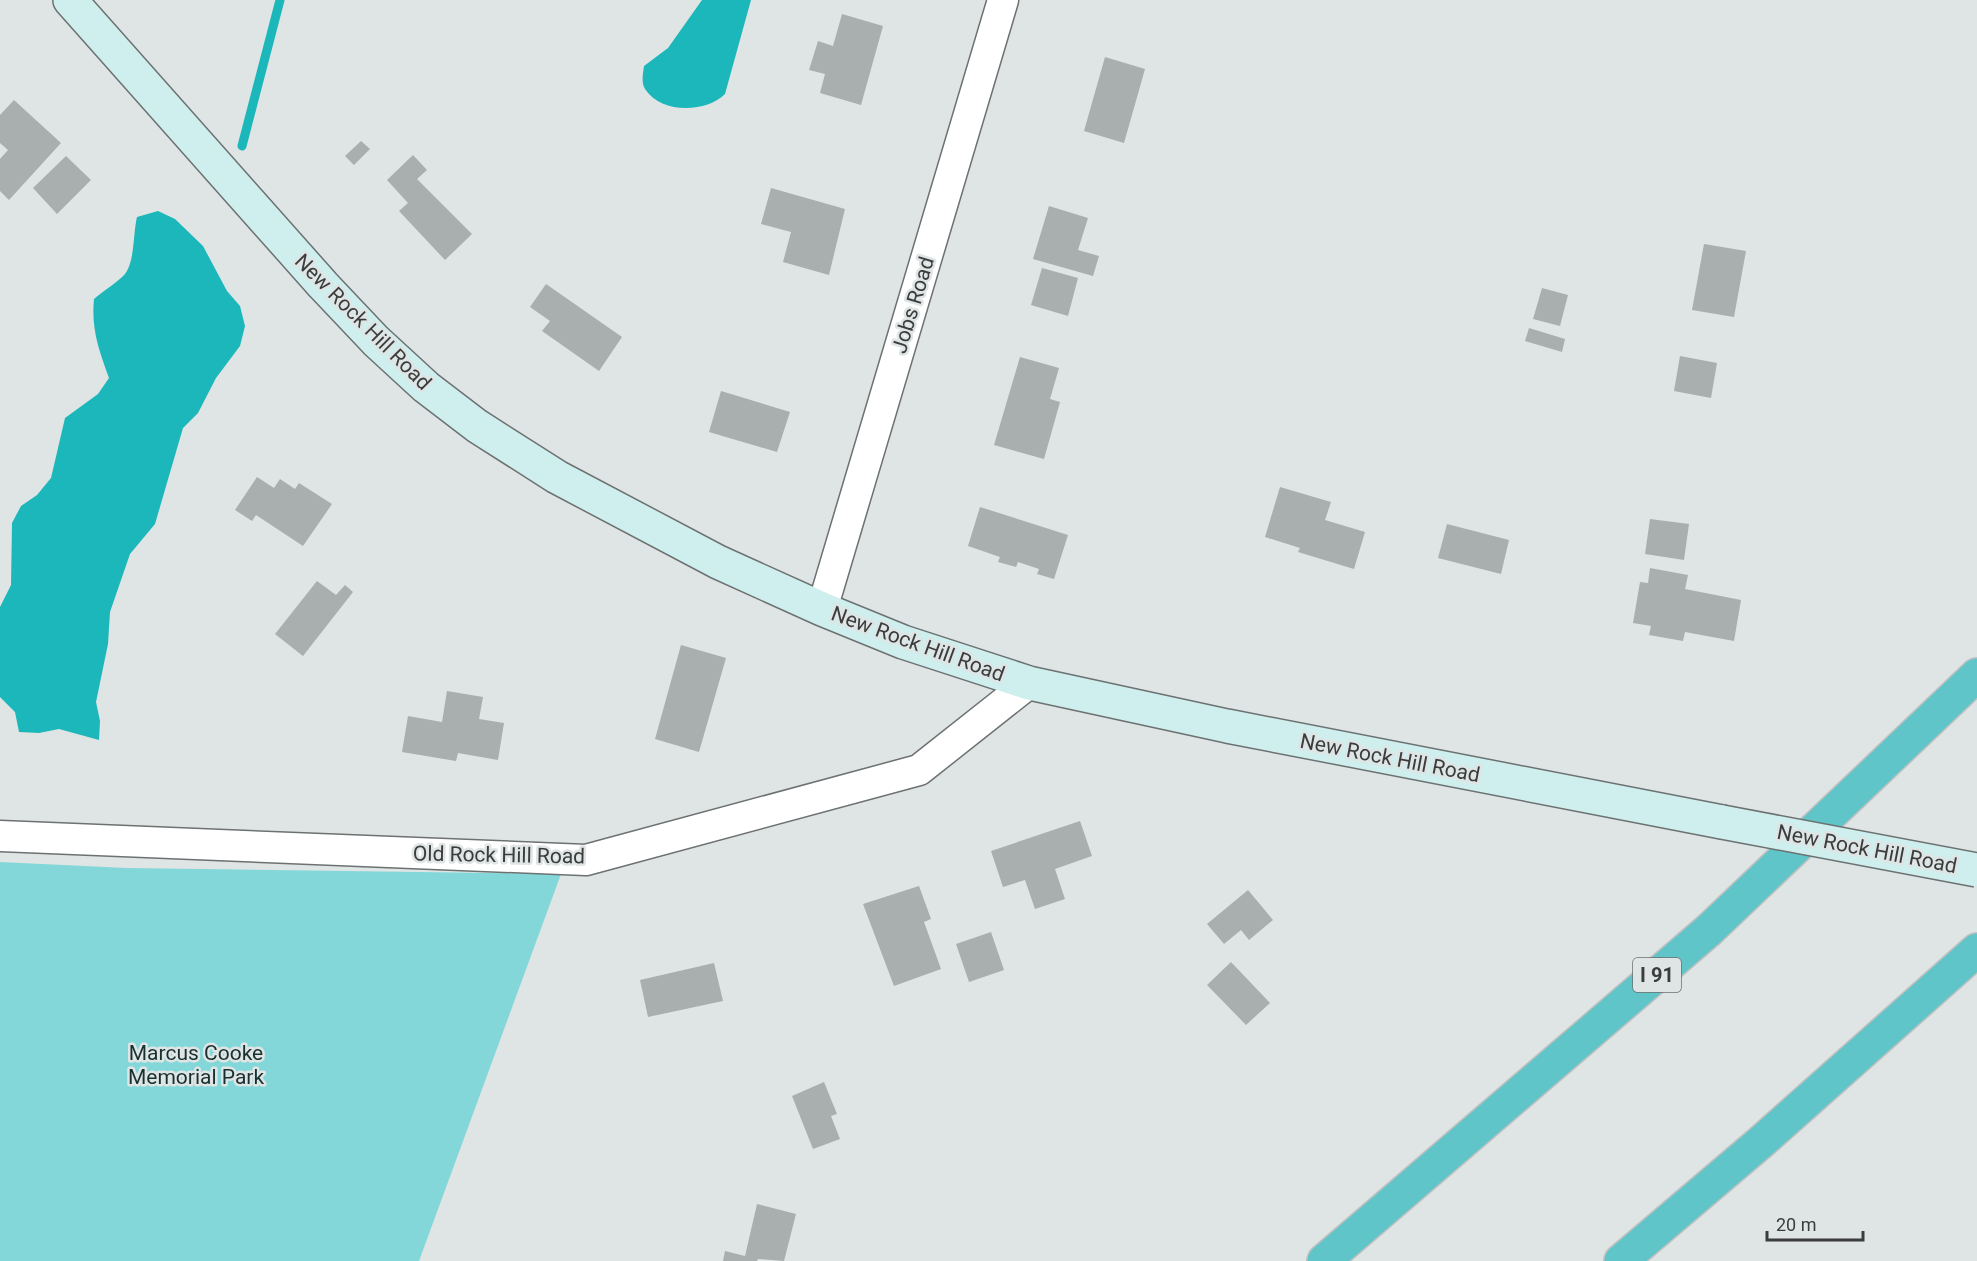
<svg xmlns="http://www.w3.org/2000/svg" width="1977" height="1261" font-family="Roboto,sans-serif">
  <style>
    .green { fill: #83d7d9 }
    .water { fill: #1cb7bb }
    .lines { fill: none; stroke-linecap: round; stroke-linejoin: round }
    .stream { stroke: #1cb7bb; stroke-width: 9 }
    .building { fill: #a9aeae }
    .minor-casing { stroke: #6c7171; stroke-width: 33 }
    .secondary-casing { stroke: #6c7171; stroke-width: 36 }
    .motorway-casing { stroke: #c0c1c1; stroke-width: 36 }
    .minor { stroke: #fff; stroke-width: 30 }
    .secondary { stroke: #cfeeee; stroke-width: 33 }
    .motorway { stroke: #60c5c8; stroke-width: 33 }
    .secondary-bridge-casing { stroke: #6c7171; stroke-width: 36; stroke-linecap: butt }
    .secondary-bridge { stroke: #cfeeee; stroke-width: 33 }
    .labels { text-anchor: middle; stroke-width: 5; stroke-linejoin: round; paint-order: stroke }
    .shield { fill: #dfe4e4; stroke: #6c6f6f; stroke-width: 1.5 }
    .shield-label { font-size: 20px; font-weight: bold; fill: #3b3d3d }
    .street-label { font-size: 21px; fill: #3b3d3d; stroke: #dfe4e4 }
    .park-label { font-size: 21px; fill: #183030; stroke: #dfe4e4 }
  </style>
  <rect width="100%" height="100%" fill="#dfe4e4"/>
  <path class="green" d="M0 862 126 868 561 874 419 1261H0Z"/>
  <path class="water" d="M702 0H751L725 94C706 113 661 114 645 89 641 82 643 74 644 66L668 48Z
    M158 211 175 219 203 246 227 291 240 306 245 326 240 346 216 378 198 413 183 428 155 524 130 554 110 612 108 644 96 702 100 721 99 740 59 729 39 733 19 732 15 712 0 697V607L11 585 12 523 21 506 37 495 51 478 65 418 98 394 109 378C99 350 91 329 94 299 103 291 119 281 125 274 135 261 133 233 137 217Z"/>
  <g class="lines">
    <path class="stream" d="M242 146 280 0"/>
  </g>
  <path class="building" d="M842 14 883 26 861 105 820 93 825 74 809 70 818 41 833 46Z
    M1105 57 1145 69 1124 143 1084 131Z
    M14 100 61 143 9 200 0 191V159L8 150 0 143V115Z
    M361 141 370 149 354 165 345 156Z
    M413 155 427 170 417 179 472 234 445 260 399 211 408 203 387 180Z
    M66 156 91 180 57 214 33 188Z
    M771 188 845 209 829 275 783 262 791 232 761 224Z
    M1049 206 1088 218 1078 250 1099 256 1093 276 1033 259Z
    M1704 244 1746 251 1734 317 1692 310Z
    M1042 268 1078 278 1068 316 1031 305Z
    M546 284 622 337 599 371 542 331 550 321 530 307Z
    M1542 288 1568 295 1560 326 1533 319Z
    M1529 328 1565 339 1562 352 1525 341Z
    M1680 356 1717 363 1711 398 1674 391Z
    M1020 357 1059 368 1050 399 1060 402 1044 459 994 445Z
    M721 391 790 412 777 452 709 432Z
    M257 477 274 488 280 479 295 489 299 483 332 504 303 546 256 515 252 521 235 510Z
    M1280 487 1331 502 1325 520 1365 532 1354 569 1298 552 1300 548 1265 537Z
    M980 507 1068 535 1054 579 1037 574 1039 569 1018 562 1016 567 998 562 1000 557 968 546Z
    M1650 519 1689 524 1684 560 1645 554Z
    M1447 524 1509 540 1501 574 1438 558Z
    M1650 568 1688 575 1685 589 1741 600 1734 641 1685 632 1683 641 1649 635 1651 626 1633 623 1640 582 1648 583Z
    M317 581 336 595 345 585 353 592 303 656 275 634Z
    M681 645 726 658 699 752 655 739Z
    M447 691 483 697 479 719 504 723 498 760 458 753 456 761 402 752 408 716 442 722Z
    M1080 821 1092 856 1055 869 1065 899 1035 909 1025 880 1003 887 991 851Z
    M919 886 931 919 924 922 941 969 894 986 863 904Z
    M1248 890 1273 920 1249 940 1241 930 1224 944 1207 924Z
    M991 932 1004 970 969 982 956 944Z
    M1231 962 1270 1003 1246 1025 1207 985Z
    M714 963 723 1001 648 1017 640 980Z
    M824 1082 837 1114 831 1116 840 1139 813 1149 792 1096Z
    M757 1204 796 1214 784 1261 758 1259 757 1261H723L725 1251 745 1256Z"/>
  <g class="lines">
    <g class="minor-casing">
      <path id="minor" d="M822 609 1003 0
        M0 836 586 860 919 770 1029 683"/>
    </g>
    <g class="secondary-casing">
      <path id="secondary" d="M70 0 323 285 376 341 426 387 477 426 557 477 718 562 822 609 903 642 1029 683 1227 726 1722 822"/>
    </g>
    <g class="motorway-casing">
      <path id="motorway" d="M1324 1261 1709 930 1977 675
        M1621 1261 1761 1142 1977 950"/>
    </g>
    <use href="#minor" class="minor"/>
    <use href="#secondary" class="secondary"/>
    <use href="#motorway" class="motorway"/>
    <g class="secondary-bridge-casing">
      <path id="secondary-bridge" d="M1722 822 1977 870"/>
    </g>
    <use href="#secondary-bridge" class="secondary-bridge"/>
  </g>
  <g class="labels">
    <rect class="shield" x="1633" y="958" width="48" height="34" rx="4.5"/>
    <g class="shield-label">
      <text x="1657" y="982">I 91</text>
    </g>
    <g class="street-label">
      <text transform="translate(913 305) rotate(-73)" y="7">Jobs Road</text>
      <text transform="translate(363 322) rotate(45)" y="7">New Rock Hill Road</text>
      <text transform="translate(918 644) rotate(20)" y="7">New Rock Hill Road</text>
      <text transform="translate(1390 758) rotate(11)" y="7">New Rock Hill Road</text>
      <text transform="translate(1867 849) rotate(11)" y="7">New Rock Hill Road</text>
      <text transform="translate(499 855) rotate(1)" y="7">Old Rock Hill Road</text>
    </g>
    <g class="park-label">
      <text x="196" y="1060">Marcus Cooke<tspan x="196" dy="24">Memorial Park</tspan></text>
    </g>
  </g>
  <path d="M1767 1231v9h96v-9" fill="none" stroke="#3b3d3d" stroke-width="3"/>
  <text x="1776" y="1231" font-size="18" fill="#3b3d3d" stroke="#dfe4e4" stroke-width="4.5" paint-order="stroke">20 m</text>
</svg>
